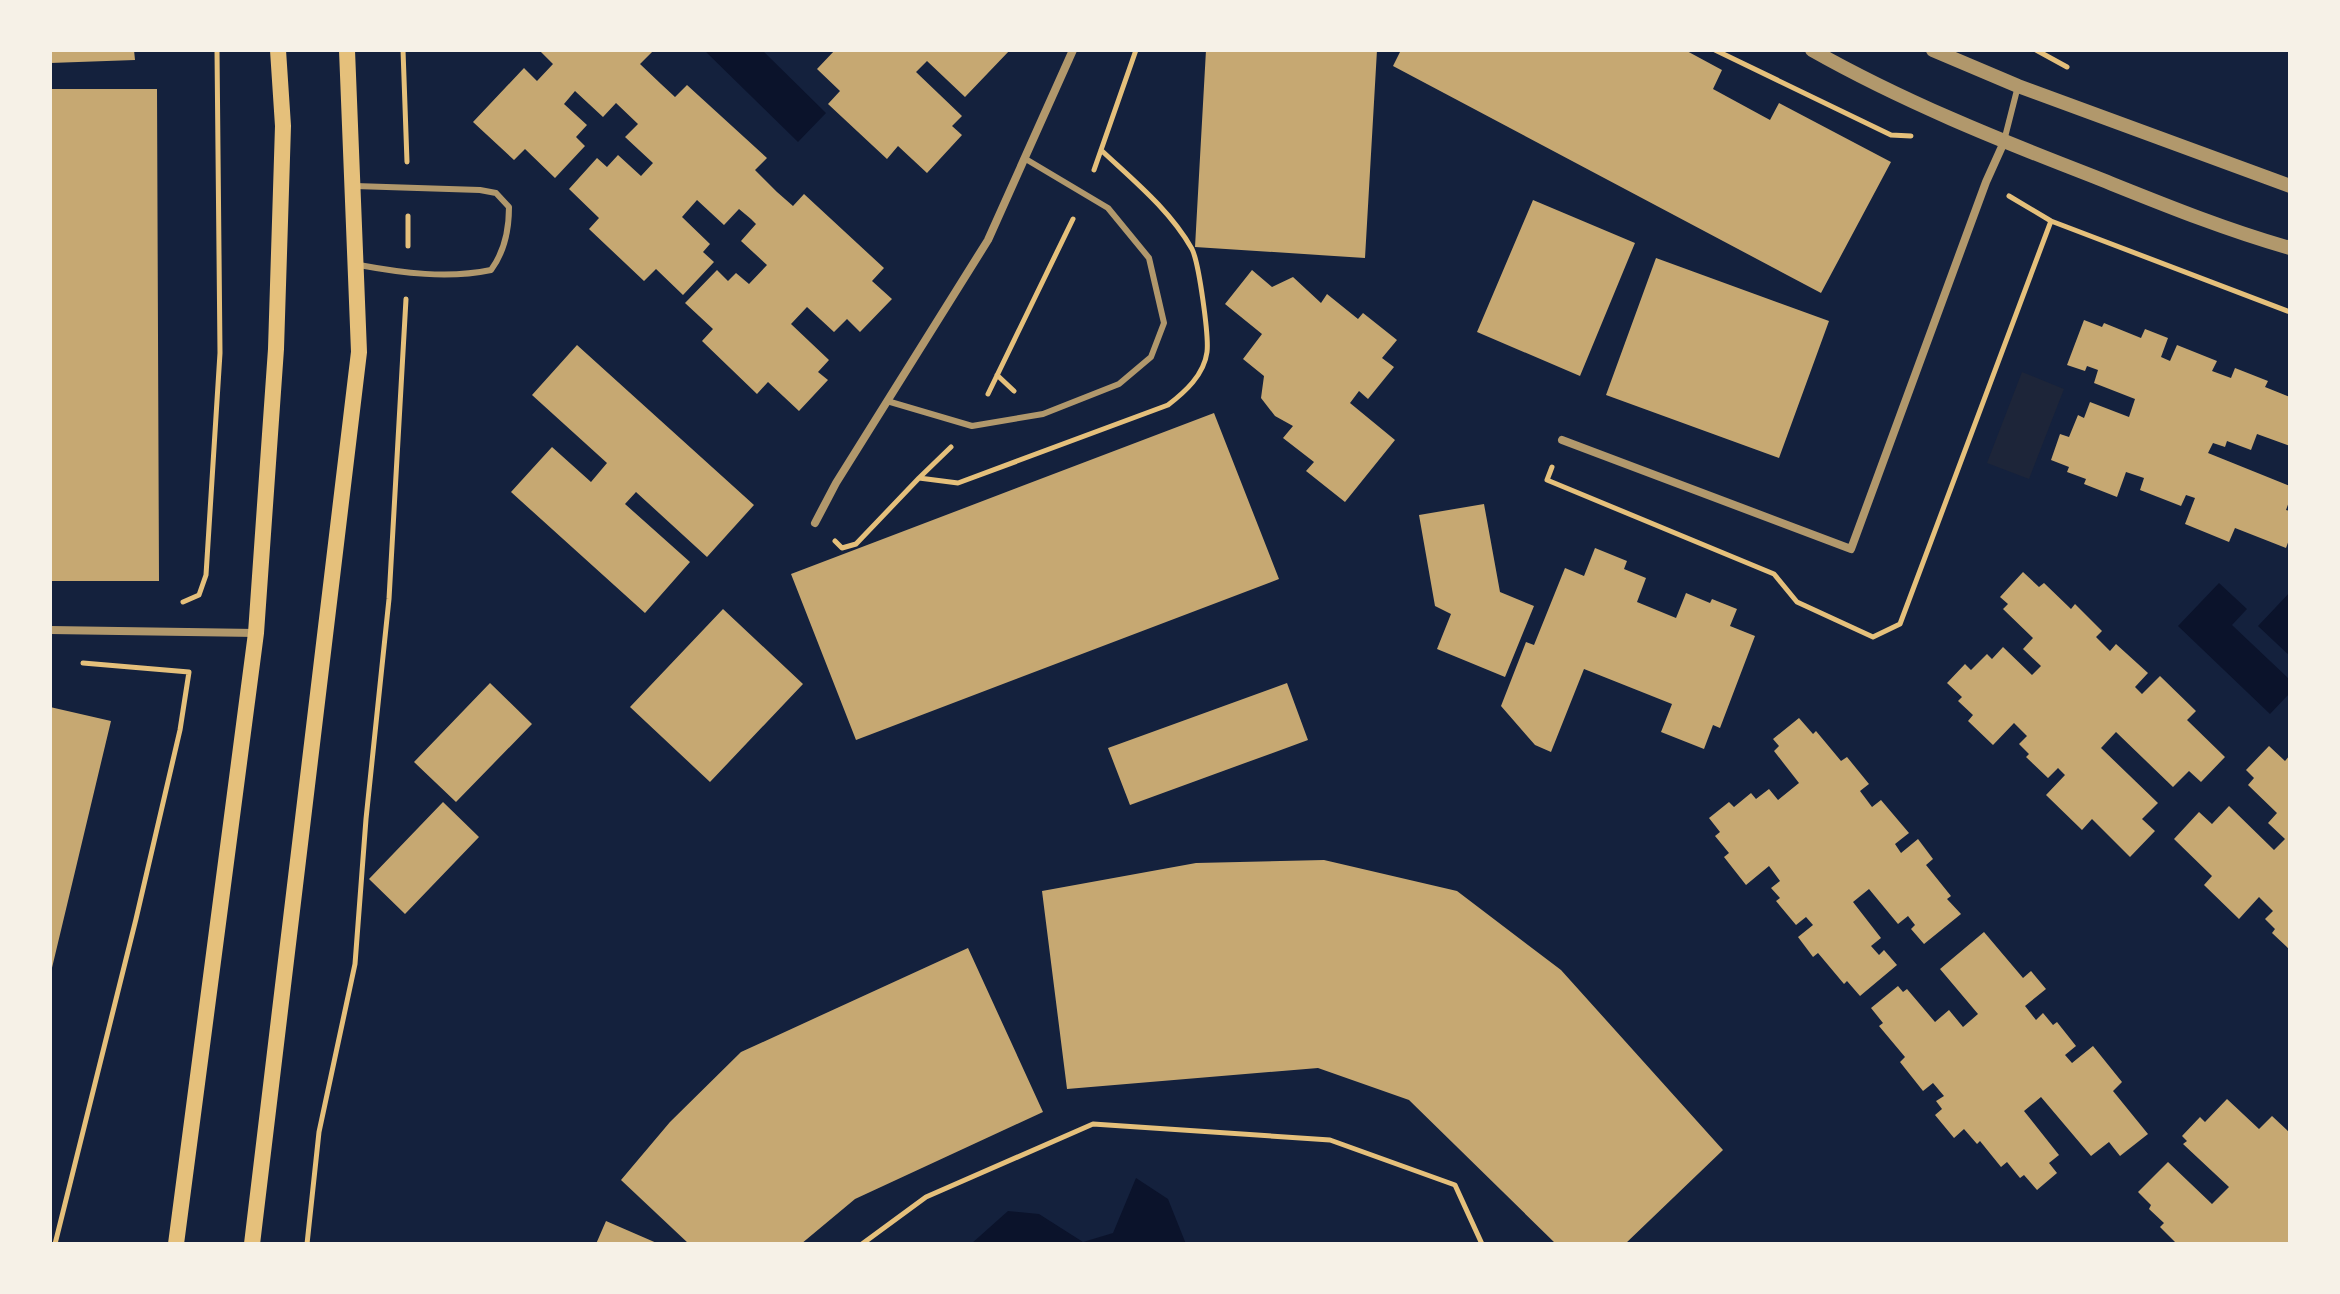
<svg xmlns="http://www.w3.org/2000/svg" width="2340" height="1294" font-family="Karla,sans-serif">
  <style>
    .green { fill: #1d2539 }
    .water { fill: #0b132b }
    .building { fill: #c6a872 }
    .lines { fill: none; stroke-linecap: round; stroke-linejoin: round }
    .path { stroke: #e5c07b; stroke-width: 5 }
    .service { stroke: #b1986c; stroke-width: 6 }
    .minor { stroke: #b1986c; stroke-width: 8 }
    .tertiary { stroke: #b1986c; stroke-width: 14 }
    .secondary { stroke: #e5c07b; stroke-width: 16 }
  </style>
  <rect width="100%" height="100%" fill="#14213d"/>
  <path class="green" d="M2022 372 2064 389 2029 479 1987 463Z"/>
  <path class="water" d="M704 50H762L826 113 798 142Z
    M2219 583 2247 609 2232 625 2290 680V693L2270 714 2178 626Z
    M2290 592V656L2258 626Z
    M1136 1178 1168 1199 1186 1244H971L1008 1211 1039 1214 1083 1242 1113 1233Z"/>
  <path class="building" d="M50 50H134L135 60 50 63Z
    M539 50H651L653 51 640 64 661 84 675 97 687 85 767 158 755 170 777 192 793 206 804 194 884 268 872 281 892 299 860 332 847 319 834 332 807 307 791 324 829 360 818 372 828 380 799 411 768 382 757 394 702 341 713 329 685 303 717 270 728 281 736 273 749 284 767 265 741 241 756 224 751 219 739 209 724 225 697 200 682 217 710 244 703 252 714 262 683 295 656 269 644 281 589 229 599 218 569 189 597 158 607 167 618 155 641 176 653 163 625 137 638 124 616 103 603 117 575 91 564 104 587 125 576 137 585 146 555 178 525 149 514 160 473 122 524 68 537 81 553 64Z
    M835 50H1010L965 97 927 61 916 72 962 116 952 126 962 135 927 173 898 146 887 159 828 104 840 91 817 69Z
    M1206 50H1377L1365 258 1195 247Z
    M1401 50H1685L1722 70 1713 89 1770 120 1779 103 1891 162 1821 293 1393 66Z
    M50 89H157L159 581H51Z
    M1533 200 1635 243 1580 376 1477 332Z
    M1656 258 1829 321 1779 458 1606 395Z
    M1252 270 1272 287 1293 277 1321 303 1327 294 1358 319 1363 313 1397 340 1382 358 1394 367 1368 399 1359 391 1350 403 1395 440 1345 502 1306 471 1314 462 1283 438 1293 426 1275 416 1261 398 1264 376 1243 359 1262 334 1225 304Z
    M2084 320 2102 327 2104 323 2141 338 2145 329 2168 338 2161 357 2170 361 2177 345 2217 361 2212 371 2231 378 2235 368 2268 381 2265 387 2290 397V446L2257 434 2251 450 2227 441 2225 447 2213 443 2208 453 2290 486V499L2286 510 2290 511V537L2286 548 2235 528 2229 542 2185 524 2195 498 2186 495 2181 506 2140 490 2144 478 2126 472 2117 497 2084 484 2086 479 2067 472 2069 467 2051 460 2060 434 2069 437 2078 415 2084 418 2090 402 2129 417 2135 399 2094 383 2098 370 2087 366 2085 371 2067 365Z
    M577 345 754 505 707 557 636 492 625 504 690 562 645 613 511 492 552 447 591 482 607 463 532 395Z
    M1214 413 1279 579 856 740 791 574Z
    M1484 504 1500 592 1534 606 1505 677 1437 649 1451 614 1435 606 1419 515Z
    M1595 548 1627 561 1624 569 1646 578 1637 602 1676 618 1686 593 1710 603 1712 599 1737 609 1730 626 1755 636 1720 728 1713 725 1704 749 1661 732 1672 704 1584 669 1551 752 1535 745 1501 706 1526 642 1534 645 1565 568 1584 576Z
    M2023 572 2039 587 2044 583 2071 609 2075 604 2102 631 2096 637 2110 651 2116 644 2148 673 2135 687 2142 694 2160 676 2196 711 2187 720 2225 757 2201 782 2189 771 2173 787 2116 732 2101 748 2158 803 2142 819 2155 831 2130 857 2092 819 2082 830 2046 795 2065 775 2058 768 2048 778 2026 757 2029 754 2019 744 2027 736 2014 723 1993 745 1968 721 1973 715 1958 701 1962 697 1947 683 1965 664 1971 670 1987 654 1992 659 2003 647 2032 675 2041 666 2023 649 2033 638 2003 609 2008 604 2000 597Z
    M723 609 803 684 710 782 630 707Z
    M490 683 532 724 456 802 414 762Z
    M1287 683 1308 740 1130 805 1108 748Z
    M50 707 111 721 51 972H50Z
    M1799 718 1813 734 1816 731 1841 761 1847 757 1869 784 1860 791 1872 807 1881 800 1909 833 1895 844 1901 853 1918 839 1933 859 1926 865 1951 896 1947 899 1961 914 1924 944 1911 929 1915 925 1908 916 1898 924 1869 889 1853 902 1881 938 1871 946 1879 955 1884 950 1897 965 1860 996 1847 981 1844 984 1818 953 1813 957 1798 937 1813 925 1806 917 1796 925 1776 901 1780 898 1771 888 1780 881 1769 866 1746 885 1724 857 1729 853 1715 836 1720 832 1709 818 1729 802 1734 807 1751 793 1756 799 1769 789 1778 800 1799 783 1774 751 1779 746 1773 739Z
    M2269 746 2285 761 2290 755V950L2272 933 2275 929 2265 919 2273 911 2259 897 2239 919 2204 885 2212 876 2174 839 2199 812 2212 824 2229 806 2274 850 2285 839 2268 823 2277 813 2248 785 2254 778 2246 770Z
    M443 802 479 837 405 914 369 879Z
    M1324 860 1457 891 1561 970 1723 1150 1625 1244H1556L1409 1100 1318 1068 1067 1089 1042 891 1196 863Z
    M1984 932 2023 978 2031 971 2046 989 2025 1006 2036 1020 2043 1013 2053 1025 2057 1022 2076 1046 2065 1055 2072 1063 2093 1046 2122 1082 2113 1091 2148 1134 2120 1156 2109 1142 2091 1156 2041 1097 2024 1111 2059 1155 2049 1163 2057 1173 2037 1190 2024 1175 2020 1178 2007 1162 2001 1167 1980 1141 1977 1144 1964 1129 1954 1138 1935 1115 1942 1109 1936 1101 1944 1096 1933 1083 1923 1091 1900 1062 1905 1057 1879 1026 1883 1023 1871 1008 1898 986 1903 992 1907 989 1935 1022 1949 1010 1963 1027 1978 1014 1940 969Z
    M968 948 1043 1112 855 1199 801 1244H689L621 1180 670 1122 741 1052Z
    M2227 1099 2259 1129 2272 1116 2290 1133V1244H2177L2160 1227 2164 1223 2149 1209 2151 1205 2138 1192 2168 1162 2212 1204 2229 1187 2183 1144 2187 1141 2182 1136 2200 1117 2205 1122Z
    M606 1221 659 1244H596Z"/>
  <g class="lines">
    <path class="path" d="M403 50 407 162
      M1715 50 1891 135 1911 136
      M2036 50 2067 67
      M1094 170 1136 50
      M2009 196 2051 221 2290 312
      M408 246V216
      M997 375 1014 391
      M988 394 1073 219
      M1552 467 1547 480 1774 574 1797 602 1873 637 1900 624 2051 221
      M919 478 951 447
      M835 541 842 548 856 544 919 478 958 483 1168 405C1185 392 1204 375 1207 352 1209 336 1199 263 1192 249 1170 210 1133 180 1101 150
      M183 602 199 595 206 575 220 353 217 50
      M55 1244 136 919 180 730 189 672 83 663
      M307 1244 319 1132 355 964 366 819 389 599 406 299
      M862 1244 926 1197 1093 1124 1330 1140 1455 1185 1482 1244"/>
    <path class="service" d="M2004 141 2018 86
      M355 186 480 190 496 193 509 207C509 230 505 251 491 270 448 279 402 273 359 265
      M887 401 972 426 1043 414 1119 384 1151 357 1164 323 1149 258 1108 208 1024 158"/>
    <path class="minor" d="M1562 440 1851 549 1986 182 2004 142
      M815 523 836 483 988 240 1073 50
      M50 630 256 633"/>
    <path class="tertiary" d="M1812 50C1902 101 1999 140 2095 177 2160 203 2223 229 2290 248
      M1933 50 2018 86 2290 186"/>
    <path class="secondary" d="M176 1244 256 633 276 349 283 126 278 50
      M252 1244 359 352 347 50"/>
  </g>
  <rect width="2340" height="1294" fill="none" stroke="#f6f1e7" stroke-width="104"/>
</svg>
